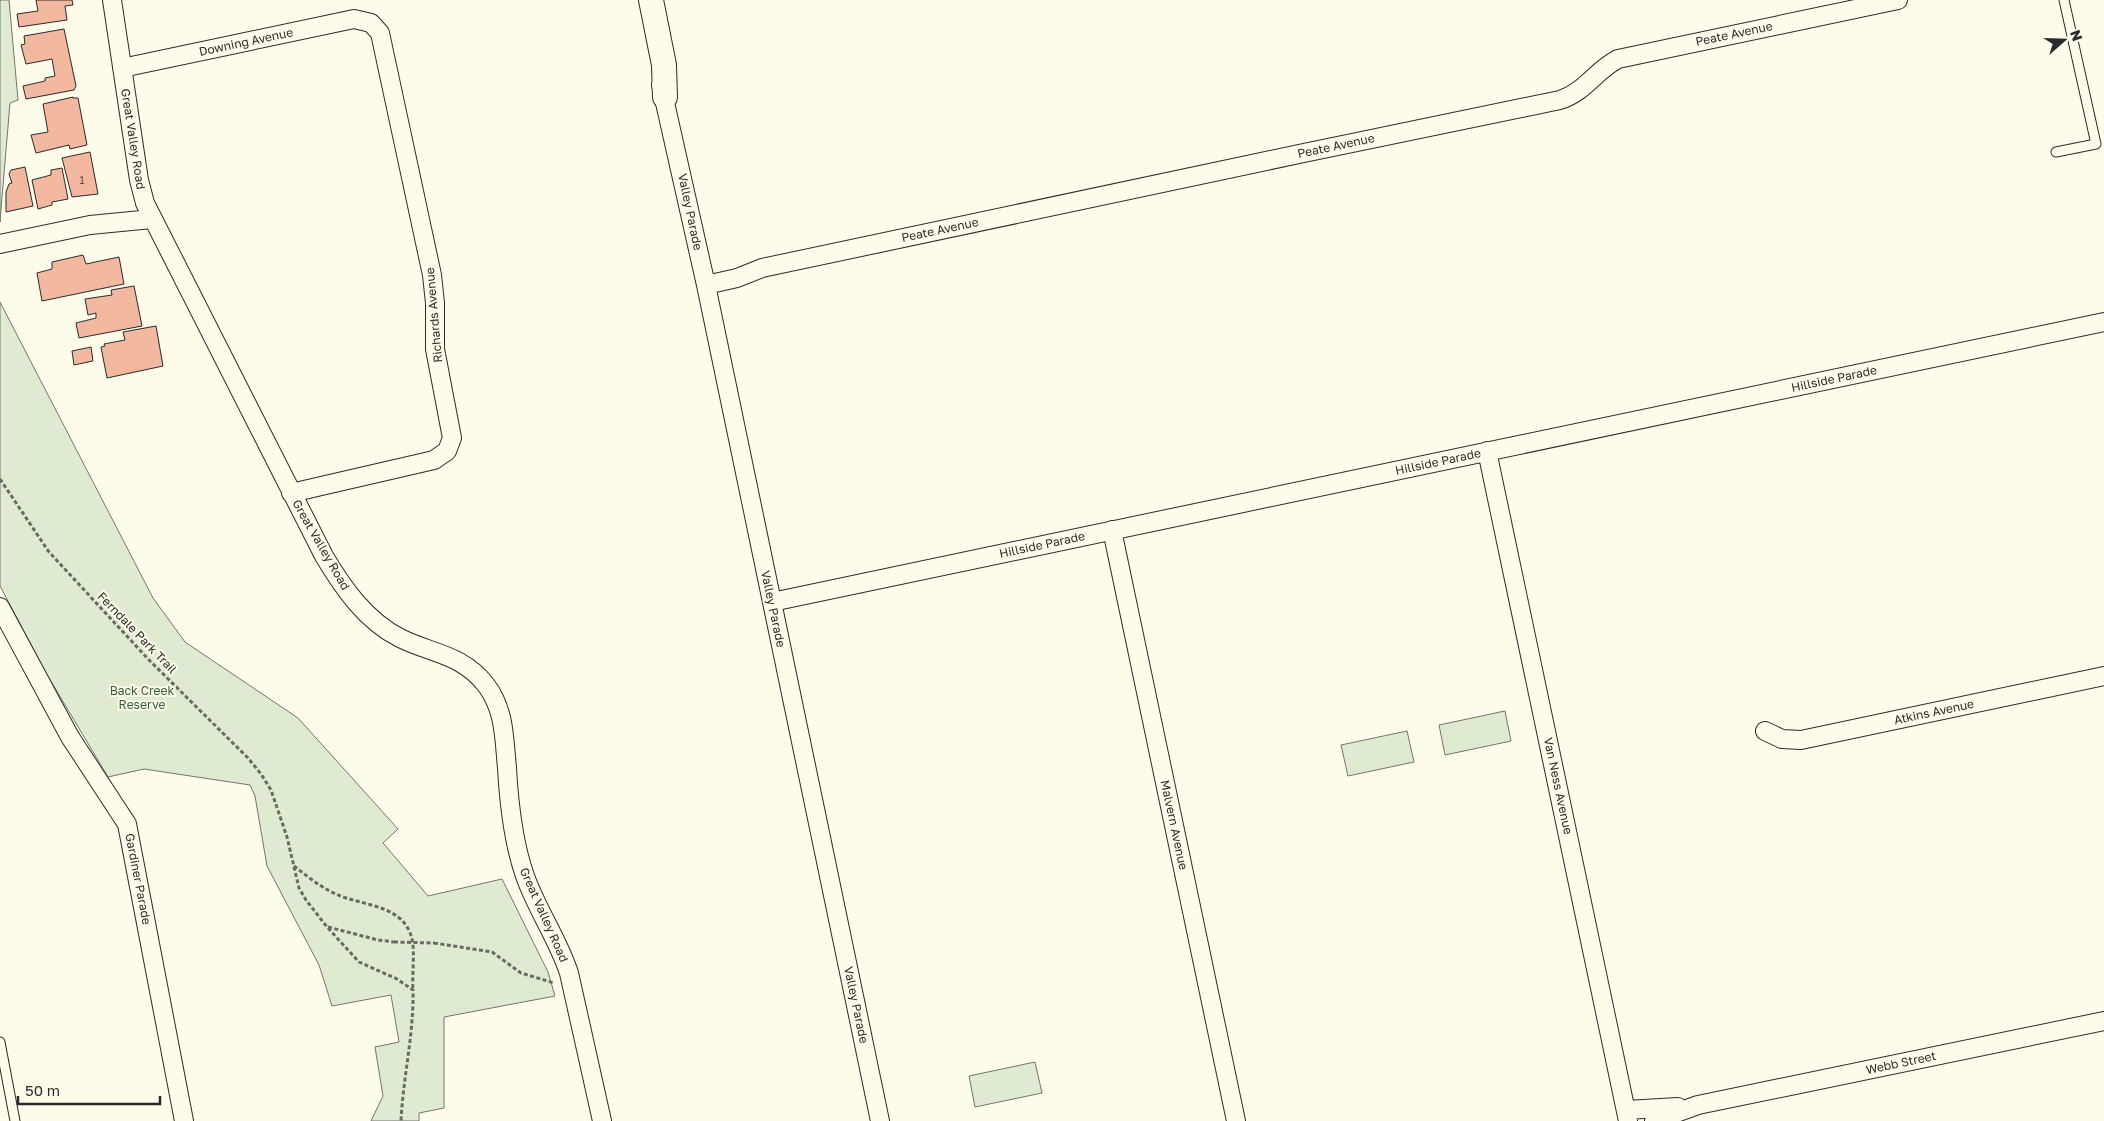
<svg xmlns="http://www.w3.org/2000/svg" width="2104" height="1121" font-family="'Golos Text',sans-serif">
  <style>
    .green { fill: #deebd1; stroke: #74746e }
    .building { fill: #f2b8a0; stroke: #2b2b2b }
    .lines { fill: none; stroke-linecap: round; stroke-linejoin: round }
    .lane-casing { stroke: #2b2b2b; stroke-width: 11 }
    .street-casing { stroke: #2b2b2b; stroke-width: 20 }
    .secondary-casing { stroke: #2b2b2b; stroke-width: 26 }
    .path { stroke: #6a6964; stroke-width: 3; stroke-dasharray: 4 2.5; stroke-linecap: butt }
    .lane { stroke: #fdfbea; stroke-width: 9 }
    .street { stroke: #fdfbea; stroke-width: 18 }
    .secondary { stroke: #fdfbea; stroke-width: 24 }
    .path-bridge { stroke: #6a6964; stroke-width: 3; stroke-dasharray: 4 2.5; stroke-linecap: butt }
    .fence { stroke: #2b2b2b; stroke-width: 1; stroke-dasharray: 6 2.5; stroke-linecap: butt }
    .labels { text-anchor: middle; stroke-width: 4; stroke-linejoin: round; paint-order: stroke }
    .number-label { font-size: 10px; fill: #5d4e48 }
    .street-label { font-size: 12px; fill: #2b2b2b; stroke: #fdfbea }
    .park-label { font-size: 12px; fill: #34623c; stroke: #fdfbea }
  </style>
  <rect width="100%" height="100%" fill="#fdfbea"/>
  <path class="green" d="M0 0H9L18 100 10 103 0 221Z
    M0 302 153 598 185 642 298 718 398 829 383 843 428 896 502 879 548 972 555 996 444 1017V1108L419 1113V1121H371L383 1096 375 1047 399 1042 391 995 332 1006 319 965 267 866 255 796 250 785 144 769 108 777 46 673 0 586Z
    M1505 711 1511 741 1445 755 1439 725Z
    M1407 731 1414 762 1348 776 1341 745Z
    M1035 1062 1042 1093 975 1107 969 1076Z"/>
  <path class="building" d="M36 0H72L73 5 65 6 67 20 19 27 17 14 38 11Z
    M64 29 76 86 74 90 26 99 23 86 45 81V78L55 76 52 59 26 64 21 45 25 44 24 36Z
    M73 97V98H78L87 145 70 149 69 145 36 153 31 135 48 132 43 104Z
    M90 152 98 194 72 197 62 158Z
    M25 167 33 206 6 212V192L9 184 12 183 9 174 11 170Z
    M62 168 68 199 52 202V205L38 209 32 180 51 175V170Z
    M83 255 86 264 119 257 124 284 42 301 37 273 52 269V262Z
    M134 286 142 326 79 338 76 323 96 318V313L88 315 85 299 112 295 111 290Z
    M156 326 163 366 107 378 101 347 105 346 104 344 125 340 123 332Z
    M91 347 93 361 74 365 72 351Z"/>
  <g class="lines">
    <g class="lane-casing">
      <path id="lane" d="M2056 152 2096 144 2064 0
        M0 1042 15 1121"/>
    </g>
    <g class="street-casing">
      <path id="street" d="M112 0 139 180 145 203 324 556C343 588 366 621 400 638 432 654 462 654 486 685 505 710 504 738 507 768 509 804 513 842 525 876 537 910 558 939 569 973L602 1121
        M122 68 354 19 371 23 380 33 432 275 435 303V349L452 438 447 451 434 460 291 493
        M661 85 706 285 880 1121
        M0 244 90 225 152 219
        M706 285 737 278 762 268 1299 154 1560 100C1585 92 1596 70 1618 59L1898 0
        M1487 451 1628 1121
        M1112 530 1236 1121
        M772 602 2104 322
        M0 607 70 737 127 824 184 1121
        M1765 731 1782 739 1801 740 2104 676
        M1626 1110 1678 1107
        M1654 1121 1698 1105 2104 1021"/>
    </g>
    <g class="secondary-casing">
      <path id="secondary" d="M651 0 664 65 665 97"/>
    </g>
    <path class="path" d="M0 479 49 552 149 660 248 758 261 774 271 790 287 837 299 888 306 900 327 927 359 962 397 979 413 990C414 1034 403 1077 401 1121
      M294 866C307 876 320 887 336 894 361 906 404 904 412 939 415 954 412 973 413 989
      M328 927 378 940 394 942
      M434 943 492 952 521 973 554 983"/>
    <use href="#lane" class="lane"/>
    <use href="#street" class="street"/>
    <use href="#secondary" class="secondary"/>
    <path class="path-bridge" d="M394 942 434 943"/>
    <path class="fence" d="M0 221H1"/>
  </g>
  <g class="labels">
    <g class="number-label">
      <text x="82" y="184">1</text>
    </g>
    <g class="street-label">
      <text transform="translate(1734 34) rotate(-12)" y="4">Peate Avenue</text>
      <text transform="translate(246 42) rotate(-12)" y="4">Downing Avenue</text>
      <text transform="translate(133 139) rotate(81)" y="4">Great Valley Road</text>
      <text transform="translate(1336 146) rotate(-12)" y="4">Peate Avenue</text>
      <text transform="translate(690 212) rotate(78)" y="4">Valley Parade</text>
      <text transform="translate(940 230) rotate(-12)" y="4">Peate Avenue</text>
      <text transform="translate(434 315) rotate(-95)" y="4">Richards Avenue</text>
      <text transform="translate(1834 379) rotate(-12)" y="4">Hillside Parade</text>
      <text transform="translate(1438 462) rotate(-12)" y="4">Hillside Parade</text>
      <text transform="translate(321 545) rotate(60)" y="4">Great Valley Road</text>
      <text transform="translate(1042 545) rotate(-12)" y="4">Hillside Parade</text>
      <text transform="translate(773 609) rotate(78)" y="4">Valley Parade</text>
      <text transform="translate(137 633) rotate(46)" y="4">Ferndale Park Trail</text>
      <text transform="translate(1934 712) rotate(-12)" y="4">Atkins Avenue</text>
      <text transform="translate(1558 786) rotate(78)" y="4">Van Ness Avenue</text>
      <text transform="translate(1174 825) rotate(78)" y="4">Malvern Avenue</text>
      <text transform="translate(138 879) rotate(79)" y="4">Gardiner Parade</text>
      <text transform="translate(544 915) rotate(66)" y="4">Great Valley Road</text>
      <text transform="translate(856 1005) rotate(78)" y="4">Valley Parade</text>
      <text transform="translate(1901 1063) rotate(-12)" y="4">Webb Street</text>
    </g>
    <g class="park-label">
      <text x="142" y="695">Back Creek<tspan x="142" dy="14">Reserve</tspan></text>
    </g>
  </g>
  <g transform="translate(2064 40) rotate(70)" stroke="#fdfbea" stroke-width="4" paint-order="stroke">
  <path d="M0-4L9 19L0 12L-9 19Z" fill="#2b2b2b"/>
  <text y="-8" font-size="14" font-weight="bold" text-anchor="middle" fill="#2b2b2b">N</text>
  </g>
  <path d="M18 1096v8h142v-8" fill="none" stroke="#2b2b2b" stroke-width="2.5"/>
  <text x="25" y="1096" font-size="15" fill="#2b2b2b" stroke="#fdfbea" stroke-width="4" paint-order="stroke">50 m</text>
</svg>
